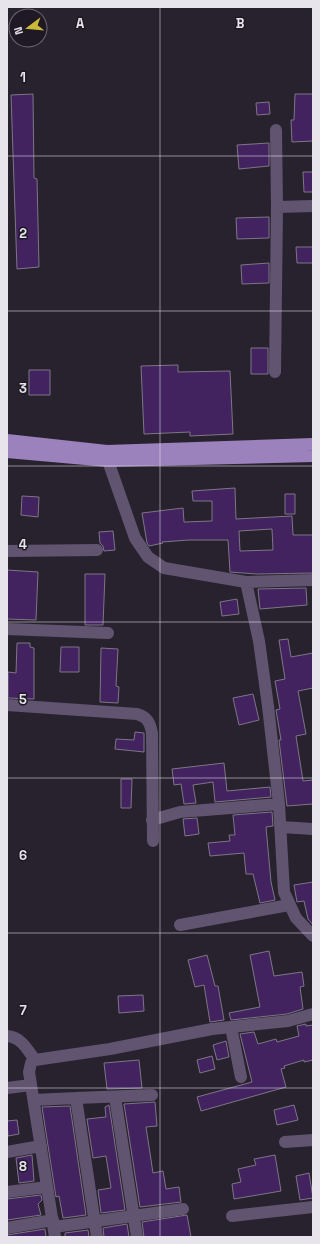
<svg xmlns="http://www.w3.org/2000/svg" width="320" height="1244" font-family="'Space Grotesk',sans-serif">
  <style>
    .building { fill: #422360; stroke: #7d7685; fill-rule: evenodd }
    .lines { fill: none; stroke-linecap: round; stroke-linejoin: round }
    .minor { stroke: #615470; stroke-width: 12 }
    .major { stroke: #9c82bc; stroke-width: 12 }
    .grid { fill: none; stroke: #e7e4ec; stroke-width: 1; stroke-opacity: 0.55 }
    .grid-label { font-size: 13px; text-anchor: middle; font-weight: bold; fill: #e7e4ec; stroke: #1e1925; stroke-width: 3; stroke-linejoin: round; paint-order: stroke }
  </style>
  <rect width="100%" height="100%" fill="#28222f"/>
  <path class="building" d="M33 94 34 178 37 179 39 267 17 269 11 95Z
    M295 94H313V141L292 142 291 120H294Z
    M269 102 270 114 257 115 256 103Z
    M269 143V166L239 169 237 145Z
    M303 172H313V192H304Z
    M269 217V238L237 239 236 218Z
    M296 247H313V263H297Z
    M269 263V283L242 284 241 265Z
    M251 348H268V374H251Z
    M178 365V372L230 371 233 434 190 436V432L144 434 141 366Z
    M29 370H50V395H29Z
    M235 488 236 519 292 516 293 535H313V573L257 574 230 572 228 540H189L162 542 163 543 149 546 147 543 142 513 183 508 184 522 212 521V501H193L192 491ZM272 529 273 550 240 551 239 531Z
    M285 494H295V514H285Z
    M22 496 39 497 38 517 21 515Z
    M113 531 115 550 104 551 103 546 100 543 99 532Z
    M7 570 38 572 36 620 7 619Z
    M85 574H105L103 625H85Z
    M306 588 307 605 260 609 258 589Z
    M237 599 239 614 222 616 220 602Z
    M288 639 291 657 313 653V688L298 691 306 734 296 736 303 781 313 780V804L287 806 279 740H281L276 710 280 709 275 681 285 679 279 640Z
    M17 643H30V647L34 648V699L8 698V672L16 673Z
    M61 647H79V672H60Z
    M101 648 118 649 116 686 119 687 118 703 100 702Z
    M253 694 259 720 239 725 233 698Z
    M135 732 144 733V752L115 749 116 739 134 740Z
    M224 763 227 791 270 787 271 797 215 802 213 782 193 785 196 803 184 804 181 784 174 785 172 769Z
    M121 779H132L131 808H121Z
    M272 812 273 826 266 827 271 882 275 900 260 903 253 874H246L244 853 210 856 208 843 230 841 229 835H235L233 815Z
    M197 818 199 834 185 836 183 819Z
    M313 882V925L308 919 304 901 297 902 294 885Z
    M269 951 274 976 302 972 304 986 300 987 303 1009 287 1014 231 1020 229 1013 260 1007 250 955Z
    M207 955 215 986H218L224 1020 210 1022 204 985 195 987 188 960Z
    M143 995 144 1011 119 1013 118 996Z
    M306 1024V1026L313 1025V1060L304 1062V1060L284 1066 285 1068 281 1069 286 1087 201 1111 197 1097 252 1082 240 1034 254 1032 258 1044 276 1039 277 1042 299 1036 297 1026Z
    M226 1041 229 1057 217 1060 213 1045Z
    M212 1056 215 1069 200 1073 197 1060Z
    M139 1060 142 1088 107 1089 104 1063Z
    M155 1102 157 1126 146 1127 153 1173 163 1171 166 1189 179 1187 181 1202 140 1207 124 1104Z
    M109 1105 125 1210 101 1213 98 1190 111 1188 106 1156 93 1158 87 1119 106 1117 105 1107Z
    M294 1105 298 1120 277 1125 274 1110Z
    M70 1106 86 1215 63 1218 59 1196 56 1197 42 1107Z
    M17 1120 19 1134 8 1136 7 1121Z
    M32 1155 34 1181 19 1183 16 1158Z
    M275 1155 281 1191 234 1199 232 1184 241 1182 238 1169 256 1165 254 1159Z
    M309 1173 313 1198 300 1200 296 1176Z
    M41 1195 42 1200 38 1204 41 1215 7 1220V1199Z
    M187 1215 191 1237H144L142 1222Z
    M127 1224 129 1237H104L103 1228Z
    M45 1229 46 1237H7V1235Z
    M88 1230 89 1237H65V1233Z"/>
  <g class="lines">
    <path class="minor" d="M277 207 313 206
      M275 372 277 207 276 130
      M108 461 135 538 148 557 164 568 246 582 313 580
      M7 551 97 550
      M246 582 259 641 268 706 279 804 284 892 296 918 313 936
      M7 629 108 633
      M7 705 137 714C147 717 150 722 152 733L153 841
      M152 820 180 812 279 804
      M281 827 313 829
      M180 925 289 905
      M231 1027 241 1077
      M7 1036C21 1037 27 1049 35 1060
      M7 1088 31 1085
      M115 1097 137 1237
      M34 1100 76 1098
      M285 1142 313 1140
      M7 1152 41 1146
      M7 1192 47 1187
      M232 1216 313 1207
      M54 1227 183 1209
      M7 1228 53 1220
      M55 1237 29 1072 31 1063 35 1060 110 1049 212 1029 288 1021 313 1014
      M97 1237 76 1098 152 1095"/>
    <path class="major" d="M7 440 107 451 313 444
      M7 452 108 461 313 456"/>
  </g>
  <path class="grid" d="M160 7V1237M7 156H313M7 311H313M7 466H313M7 622H313M7 778H313M7 933H313M7 1088H313"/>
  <g class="grid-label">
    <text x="80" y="28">A</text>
    <text x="240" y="28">B</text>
    <text x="23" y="82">1</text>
    <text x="23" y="238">2</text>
    <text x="23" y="393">3</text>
    <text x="23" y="549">4</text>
    <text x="23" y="704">5</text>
    <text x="23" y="860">6</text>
    <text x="23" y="1015">7</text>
    <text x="23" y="1171">8</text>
  </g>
  <rect width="320" height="1244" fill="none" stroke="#e7e4ec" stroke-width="16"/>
  <g transform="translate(28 28) rotate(254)"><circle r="19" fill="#1e1925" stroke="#6e6a75"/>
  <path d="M0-3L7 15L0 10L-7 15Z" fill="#cbba39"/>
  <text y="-6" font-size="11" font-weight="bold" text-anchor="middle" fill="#e7e4ec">N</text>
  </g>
</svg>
